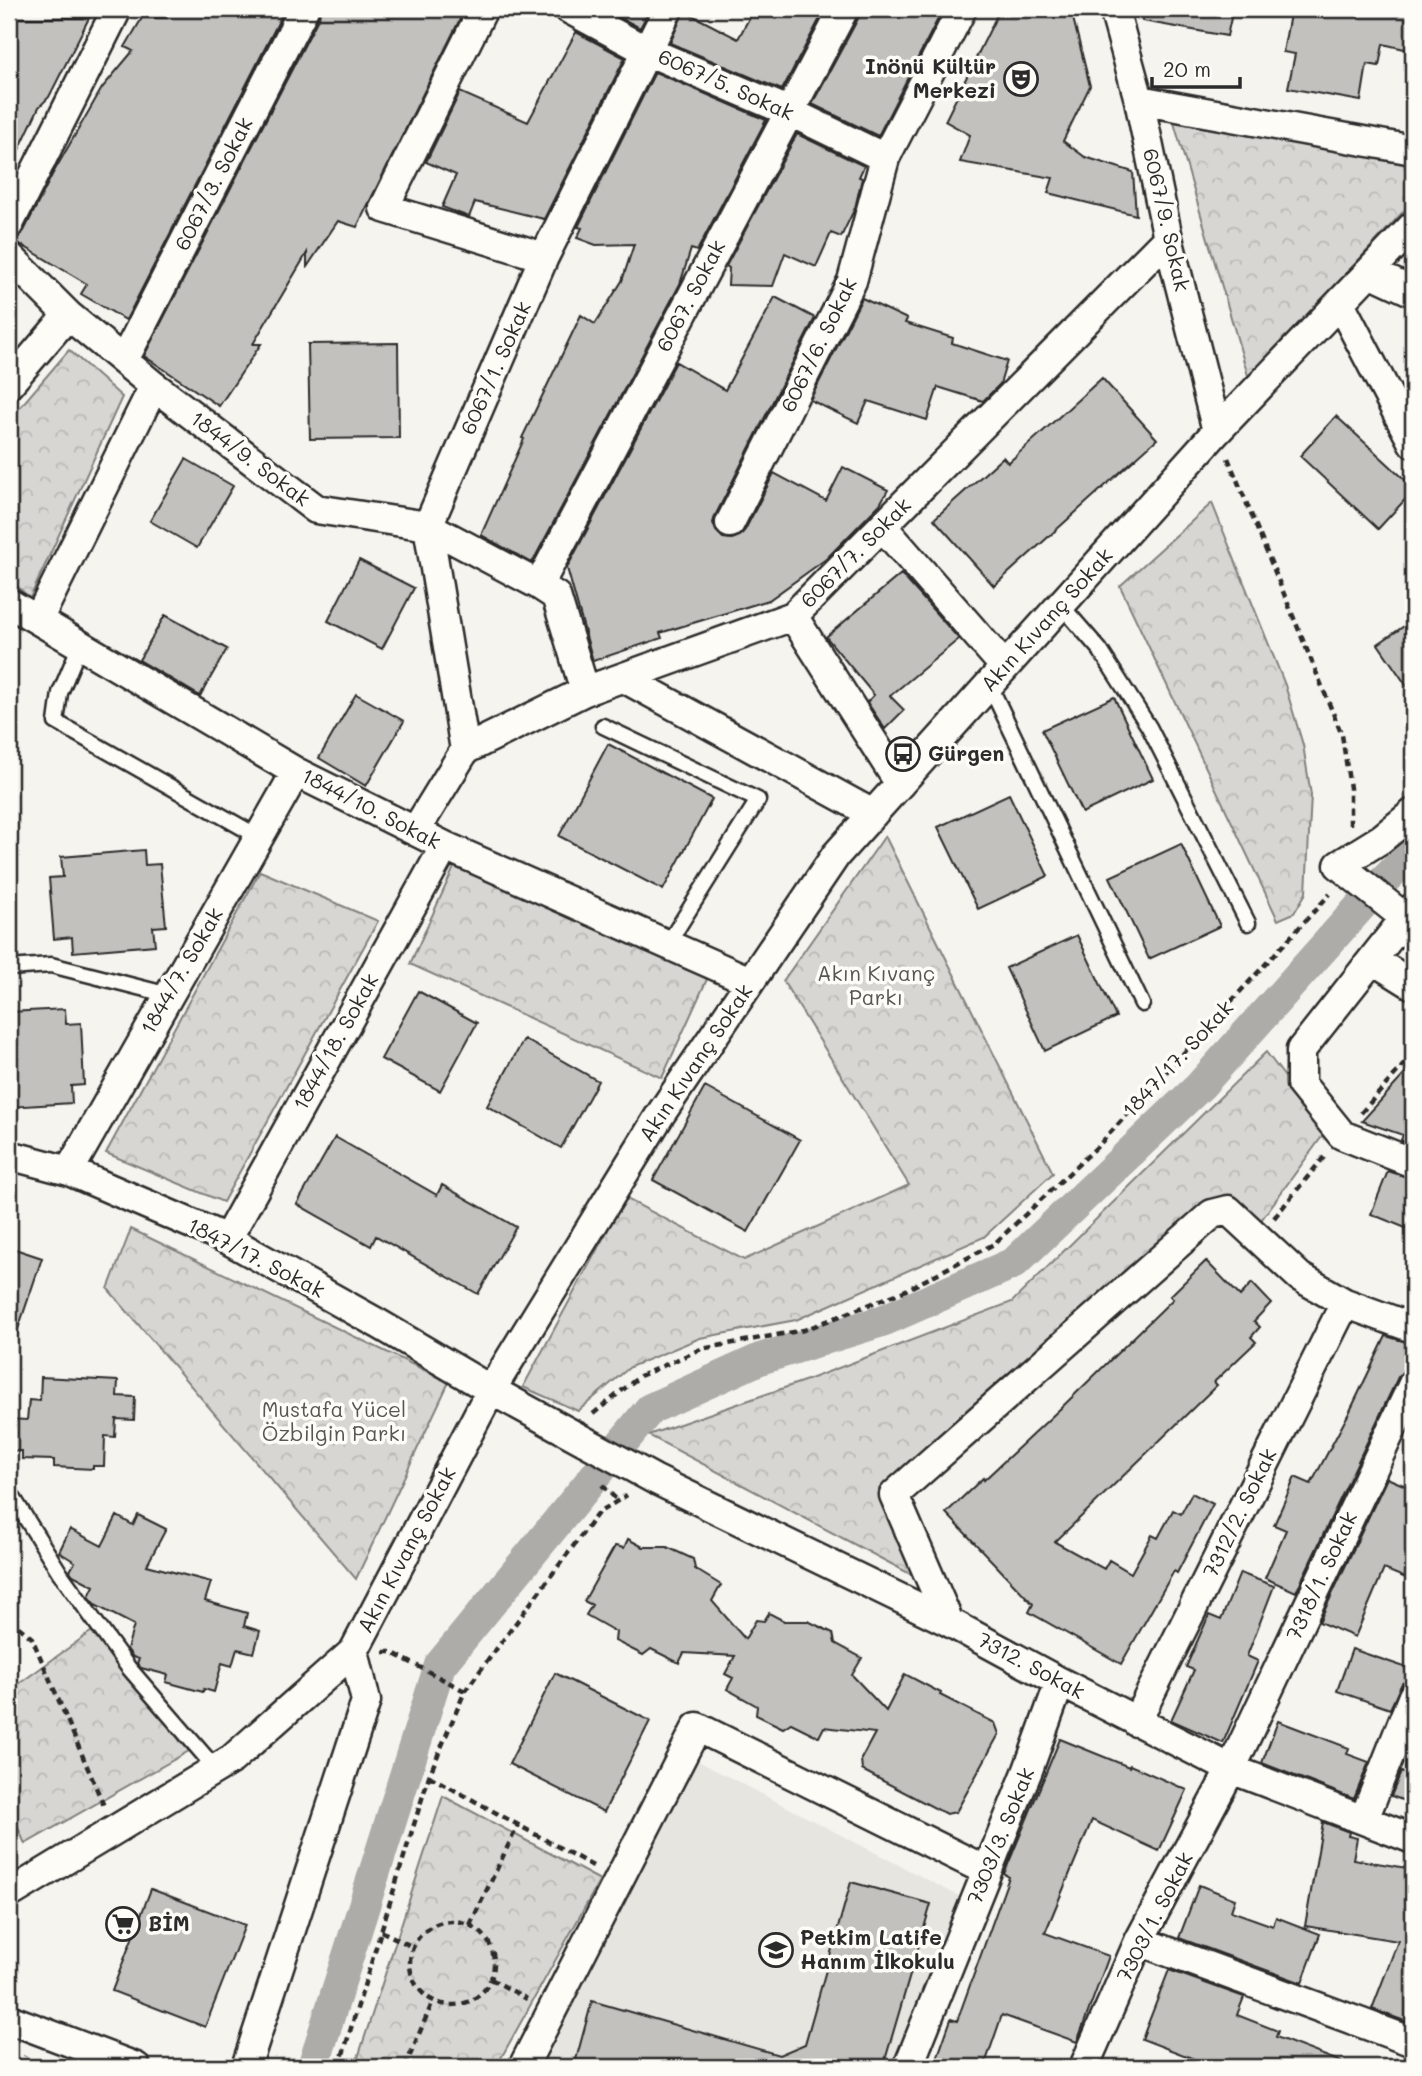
<svg xmlns="http://www.w3.org/2000/svg" width="1422" height="2076" font-family="Mali,sans-serif">
  <style>
    .built { fill: #e6e5e0 }
    .forest { fill: url(#forest-crowns); stroke: #81807e; stroke-width: 2 }
    .lines { fill: none; stroke-linecap: round; stroke-linejoin: round }
    .canal { stroke: #adaca9; stroke-width: 32 }
    .building { fill: #c2c1be; stroke: #2b2b2b; stroke-width: 2 }
    .service-casing { stroke: #2b2b2b; stroke-width: 19 }
    .minor-casing { stroke: #2b2b2b; stroke-width: 33 }
    .path { stroke: #2b2b2b; stroke-width: 4.5; stroke-dasharray: 7 5; stroke-linecap: butt }
    .service { stroke: #fdfcf7; stroke-width: 14 }
    .minor { stroke: #fdfcf7; stroke-width: 28 }
    .labels { text-anchor: middle; stroke-width: 7; stroke-linejoin: round; paint-order: stroke }
    .poi-label { font-size: 21px; font-weight: bold; fill: #2b2b2b; stroke: #fdfcf7; text-anchor: start }
    .street-label { font-size: 21px; fill: #2b2b2b; stroke: #fdfcf7 }
    .park-label { font-size: 21px; fill: #565655; stroke: #fdfcf7 }
  </style>
  <defs>
    <pattern id="forest-crowns" width="20" height="18" patternUnits="userSpaceOnUse" patternTransform="scale(1.75)"><rect width="20" height="18" fill="#d7d6d2"/><path d="M2 6a3 3 0 1 1 6 0M12 15a3 3 0 1 1 6 0" fill="none" stroke="#b9b8b4"/></pattern>
  </defs>
  <rect width="100%" height="100%" fill="#f5f4ef"/>
  <filter id="ink" filterUnits="userSpaceOnUse"><feTurbulence type="fractalNoise" baseFrequency=".0143" numOctaves="2"/><feDisplacementMap in="SourceGraphic" scale="14" xChannelSelector="R" yChannelSelector="G"/><feConvolveMatrix kernelMatrix="1 2 1 2 8 2 1 2 1" color-interpolation-filters="sRGB"/></filter>
  <g filter="url(#ink)">
    <path class="built" d="M696 1760 974 1904 895 2067H541Z"/>
    <path class="forest" d="M1172 116 1413 156V201L1249 379Z
      M69 350 122 397 30 598 9 579V420Z
      M1212 503 1285 685 1303 745 1311 795 1306 893 1294 913 1278 920 1120 586Z
      M885 836 1053 1173 984 1237 796 1320 700 1338 630 1367 578 1411 523 1387 625 1198 744 1260 909 1185 783 981Z
      M456 863 708 977 662 1078 410 964Z
      M260 871 378 921 223 1202 106 1153Z
      M1266 1052 1326 1131 1259 1223 1205 1206 879 1489 914 1576 648 1435 807 1380 1012 1302Z
      M131 1229 449 1382 356 1579 108 1289Z
      M92 1631 189 1751 25 1844 9 1807V1691Z
      M443 1796 600 1880 496 2067H355Z"/>
    <g class="lines">
      <path class="canal" d="M313 2067 440 1665 650 1409 760 1359 882 1321 1014 1263 1200 1086 1384 880 1413 852"/>
    </g>
    <path class="building" d="M147 9H285L126 320 81 294 87 284 15 241 24 231 52 175 102 88 133 51 125 47 142 18H168Z
      M321 9H465L357 227 338 221 307 267V253L253 344H261L219 406 144 356 319 17Z
      M604 9H650L640 28Z
      M754 9H825L782 90 670 43 684 11 738 39Z
      M861 9H943L878 136 812 104 859 17Z
      M1000 9H1057L1072 14 1090 86 1063 141 1085 157 1133 172 1136 215 1048 193 1053 178 960 162 970 135 945 121Z
      M1143 9H1233L1227 36 1142 21Z
      M1291 9H1413V51L1383 44 1379 66 1367 64 1361 101 1288 88 1295 54 1283 52Z
      M9 18H89L49 97 39 107 9 171Z
      M576 32 625 58 544 219 475 202 469 217 442 207 456 175 426 162 460 92 528 122Z
      M655 72 766 120 697 251 691 249 680 284 532 563 481 535 524 439 522 438 581 315 595 324 622 281 634 244 596 245 577 238 582 228 578 227Z
      M797 134 864 166 859 177 862 178 855 208 841 237 831 233 816 267 785 253 773 286 728 285 729 268 726 266Z
      M775 297 815 318 715 516 713 523 716 531 723 538 732 539 740 536 745 530 774 473 826 501 843 467 888 490 880 504 826 559 769 600 660 633 662 638 593 661 567 568 676 362 725 390Z
      M862 298 907 319 905 323 953 338 952 343 1007 361 1000 384 983 401 938 387 927 420 868 401 858 423 810 400Z
      M398 343 399 438 310 439 308 344Z
      M1102 378 1157 439 994 586 934 519 1003 457 1008 463Z
      M1336 416 1413 487V491L1378 529 1300 456Z
      M186 459 233 486 197 548 150 521Z
      M359 560 414 588 382 649 328 621Z
      M901 574 959 639 890 696 904 710 885 729 867 702 874 695 826 637Z
      M165 615 227 649 200 696 139 660Z
      M1413 620V695L1378 644Z
      M356 694 404 721 366 786 319 758Z
      M1114 697 1153 779 1082 813 1042 730Z
      M608 744 712 799 663 890 559 836Z
      M1009 794 1048 876 978 909 938 827Z
      M1181 844 1220 926 1149 959 1110 877Z
      M144 850 145 865 160 864 166 926 153 927 155 945 73 952 72 937 54 939 49 878 63 877 61 857Z
      M1077 935 1116 1017 1045 1051 1006 968Z
      M418 991 477 1023 440 1091 381 1059Z
      M65 1009 66 1024 81 1023 84 1085 71 1086 72 1103 9 1107V1012Z
      M524 1039 598 1081 561 1148 487 1106Z
      M1413 1065V1145L1401 1140 1403 1135 1362 1121Z
      M705 1087 800 1140 748 1232 653 1180Z
      M335 1137 437 1195 442 1185 516 1227 478 1294 376 1236 371 1246 297 1204Z
      M1388 1171 1413 1179V1231L1371 1214Z
      M9 1247 42 1258 13 1344 9 1343Z
      M1206 1261 1240 1296 1252 1283 1271 1303 1254 1321 1260 1327 1251 1337 1256 1342 1214 1382 1217 1385 1055 1542 1104 1569 1109 1560 1131 1573 1152 1535 1158 1538 1173 1510 1181 1514 1192 1493 1213 1504 1177 1573 1174 1571 1121 1664 1029 1612 1033 1604 946 1513 983 1478 984 1480 1063 1406 1173 1299 1170 1296Z
      M1386 1336 1413 1344V1368L1404 1370 1398 1377 1296 1592 1265 1578 1286 1530 1274 1525 1295 1477 1311 1484 1350 1411Z
      M41 1377 118 1381 117 1396 135 1397 134 1420 116 1419 115 1437 105 1436 104 1466H93V1469L54 1467V1460L22 1459V1451H9L10 1419 27 1420 29 1400 40 1401Z
      M1387 1478 1413 1489V1581L1384 1569 1355 1637 1319 1622Z
      M138 1515 166 1529 147 1565 211 1582 205 1601 247 1613 244 1626 260 1631 254 1653 237 1649 232 1666 222 1663 214 1692 204 1689 203 1692 166 1682 168 1675 141 1668 137 1663 139 1659 133 1657 127 1649 134 1625 95 1605 89 1596 94 1586 73 1575 70 1571 75 1562 59 1552 70 1529 102 1546 117 1516 133 1525Z
      M628 1539 643 1547H667L693 1559 695 1569 721 1585 712 1601 745 1639 756 1620 764 1621 769 1613 784 1621H808L833 1633 835 1643 862 1658 852 1675 886 1711 905 1674 941 1693 940 1695 995 1723 999 1734 956 1812 946 1814 862 1770 861 1759 875 1733 824 1727 819 1737 791 1723 783 1728 756 1715 757 1706 727 1689 733 1678 725 1674 735 1656 684 1653 679 1663 651 1649 643 1655 615 1641 616 1632 586 1615 592 1605 584 1601 615 1546 624 1548Z
      M1240 1573 1274 1586 1247 1656 1258 1661 1223 1743 1171 1720 1194 1670 1186 1667 1200 1635 1209 1615 1221 1620Z
      M1352 1649 1413 1670V1680L1402 1683 1390 1709 1337 1691Z
      M555 1673 650 1721 604 1812 509 1764Z
      M1278 1721 1349 1748 1347 1754 1369 1762 1354 1799 1262 1763Z
      M1060 1739 1129 1767 1130 1765 1187 1790 1159 1851 1092 1820 1045 1933 1109 1956 1077 2042 1002 2015 984 2067H934L951 2019 957 2021 1009 1877 1004 1874Z
      M1401 1772 1413 1776V1804L1391 1796Z
      M1323 1822 1349 1832 1348 1836 1357 1838 1353 1859 1413 1869V2024L1372 2009 1398 1941 1305 1926Z
      M851 1882 931 1904 883 2067H574L592 2001 779 2055 805 2044Z
      M1199 1885 1235 1899 1231 1911 1273 1926 1276 1917 1320 1934 1302 1983 1179 1938Z
      M151 1889 245 1925 205 2027 112 1991Z
      M1169 1970 1244 1997 1237 2015 1278 2031 1276 2037 1349 2065 1348 2067H1215L1142 2039Z"/>
    <g class="lines">
      <g class="service-casing">
        <path id="service" d="M1061 605 1100 650 1149 727 1248 923
          M80 645 60 693 56 722 259 837
          M989 684 1142 1004
          M603 726 758 800 667 945
          M9 968 51 965 169 995
          M9 1491 60 1573 128 1667 216 1769"/>
      </g>
      <g class="minor-casing">
        <path id="minor" d="M483 9 384 208 544 257
          M569 9 647 51 788 111 885 158
          M1114 9 1139 100 1168 238 1217 431
          M1139 100 1413 150
          M9 224 117 9
          M9 256 68 315 154 386 316 509 428 526 539 585 556 596 585 691
          M1370 272 1413 292
          M1340 303 1413 443
          M124 360 304 9
          M9 384 68 315
          M730 523 852 281 885 158 962 9
          M882 526 1005 667
          M539 585 844 9
          M9 603 296 772 445 846 750 981
          M793 616 900 784
          M38 620 154 386
          M624 678 873 814
          M465 750 585 691 793 616 1168 238
          M465 750 428 526 544 257 668 9
          M416 830 465 750
          M1413 908 1301 1050V1084L1342 1135 1413 1163
          M1405 918 1339 865 1381 839 1413 813
          M1373 960 1413 985
          M9 1155 69 1171 227 1239 379 1324 491 1390 654 1479 949 1622 1060 1682 1231 1769 1413 1839
          M69 1171 296 772
          M227 1239 445 846
          M949 1622 894 1495 1212 1214 1228 1210 1300 1277 1345 1303 1413 1328
          M1136 1722 1345 1303
          M1364 1819 1413 1696
          M9 1894 232 1759 354 1651 491 1390 660 1115 836 855 1217 431 1413 226
          M1139 1941 1413 2042
          M9 2019 136 2067
          M246 2067 366 1701 354 1651
          M523 2067 697 1727 987 1871
          M908 2067 1028 1770 1060 1682
          M1084 2067 1139 1941 1231 1769 1413 1384"/>
      </g>
      <path class="path" d="M1228 458 1342 735 1350 788V825
        M1361 1113 1413 1054
        M1274 1218 1324 1157
        M593 1414 640 1376 701 1349 804 1330 904 1291 994 1244 1099 1145 1330 894
        M602 1485 618 1501
        M9 1619 32 1638 104 1806
        M384 1652H391L465 1691
        M429 1776 593 1866
        M410 1963a42 42 0 1 1 84 0a42 42 0 1 1-84 0Z
        M470 1925 518 1825
        M381 1931 413 1947
        M491 1979 527 1999
        M19 2067 25 2056
        M339 2067 429 1776 465 1691 598 1513 627 1495
        M405 2067 433 2001"/>
      <use href="#service" class="service"/>
      <use href="#minor" class="minor"/>
    </g>
  </g>
  <defs>
    <g id="theatre-ring" transform="scale(1.75)"><circle r="9.5" fill="#fdfcf7" stroke="#2b2b2b" stroke-width="1.5"/><path d="M-5-5.5Q0-4 5-5.5V0Q5 5 0 6Q-5 5-5 0ZM-3.3-2.5H-1v1.5H-3.3ZM1-2.5H3.3v1.5H1ZM-2.8 1Q0 5.5 2.8 1Z" fill="#2b2b2b"/></g>
    <g id="bus-ring" transform="scale(1.75)"><circle r="9.5" fill="#fdfcf7" stroke="#2b2b2b" stroke-width="1.5"/><path d="M-5-6H5V4H4V6H2V4H-2V6H-4V4H-5ZM-3.5-4V0h7V-4ZM-3.5 1.2v1.5H-2V1.2ZM2 1.2v1.5H3.5V1.2Z" fill="#2b2b2b"/></g>
    <g id="supermarket-ring" transform="scale(1.75)"><circle r="9.5" fill="#fdfcf7" stroke="#2b2b2b" stroke-width="1.5"/><path d="M-6-5.5h2.5l.6 2H6L4.5 2H-2.5L-4.4-4H-6ZM-1.5 3.2a1.3 1.3 0 1 0 .1 0ZM3 3.2a1.3 1.3 0 1 0 .1 0Z" fill="#2b2b2b"/></g>
    <g id="school-ring" transform="scale(1.75)"><circle r="9.5" fill="#fdfcf7" stroke="#2b2b2b" stroke-width="1.5"/><path d="M0-5L7-2L0 1L-7-2ZM-4 1L0 2.5L4 1V4Q0 6-4 4Z" fill="#2b2b2b"/></g>
  </defs>
  <g fill-rule="evenodd">
    <use href="#theatre-ring" x="1021" y="79"/>
    <use href="#bus-ring" x="903" y="754"/>
    <use href="#supermarket-ring" x="123" y="1924"/>
    <use href="#school-ring" x="776" y="1950"/>
  </g>
  <g class="labels">
    <g class="poi-label">
      <text x="996" y="74" text-anchor="end">Inönü Kültür<tspan x="996" dy="24">Merkezi</tspan></text>
      <text x="928" y="761">Gürgen</text>
      <text x="148" y="1931">BİM</text>
      <text x="800" y="1945">Petkim Latife<tspan x="800" dy="24">Hanım İlkokulu</tspan></text>
    </g>
    <g class="street-label">
      <text transform="translate(726 85) rotate(24)" y="7">6067/5. Sokak</text>
      <text transform="translate(214 184) rotate(-63)" y="7">6067/3. Sokak</text>
      <text transform="translate(1166 220) rotate(77)" y="7">6067/9. Sokak</text>
      <text transform="translate(691 296) rotate(-62)" y="7">6067. Sokak</text>
      <text transform="translate(819 345) rotate(-64)" y="7">6067/6. Sokak</text>
      <text transform="translate(496 368) rotate(-66)" y="7">6067/1. Sokak</text>
      <text transform="translate(250 459) rotate(37)" y="7">1844/9. Sokak</text>
      <text transform="translate(856 553) rotate(-45)" y="7">6067/7. Sokak</text>
      <text transform="translate(1047 620) rotate(-48)" y="7">Akın Kıvanç Sokak</text>
      <text transform="translate(371 809) rotate(27)" y="7">1844/10. Sokak</text>
      <text transform="translate(182 971) rotate(-60)" y="7">1844/7. Sokak</text>
      <text transform="translate(336 1042) rotate(-61)" y="7">1844/18. Sokak</text>
      <text transform="translate(1178 1059) rotate(-47)" y="7">1847/17. Sokak</text>
      <text transform="translate(696 1063) rotate(-56)" y="7">Akın Kıvanç Sokak</text>
      <text transform="translate(256 1258) rotate(27)" y="7">1847/17. Sokak</text>
      <text transform="translate(1240 1513) rotate(-64)" y="7">7312/2. Sokak</text>
      <text transform="translate(407 1550) rotate(-62)" y="7">Akın Kıvanç Sokak</text>
      <text transform="translate(1322 1576) rotate(-65)" y="7">7318/1. Sokak</text>
      <text transform="translate(1031 1666) rotate(28)" y="7">7312. Sokak</text>
      <text transform="translate(1001 1836) rotate(-68)" y="7">7303/3. Sokak</text>
      <text transform="translate(1155 1917) rotate(-63)" y="7">7303/1. Sokak</text>
    </g>
    <g class="park-label">
      <text x="876" y="981">Akın Kıvanç<tspan x="876" dy="24">Parkı</tspan></text>
      <text x="334" y="1417">Mustafa Yücel<tspan x="334" dy="24">Özbilgin Parkı</tspan></text>
    </g>
  </g>
  <rect width="1422" height="2076" fill="none" stroke="#fdfcf7" stroke-width="35"/>
  <rect x="18" y="18" width="1387" height="2041" fill="none" stroke="#2b2b2b" stroke-width="2.5" filter="url(#ink)"/>
  <path d="M1152 77v10h88v-10" fill="none" stroke="#2b2b2b" stroke-width="3.5"/>
  <text x="1163" y="77" font-size="21" fill="#2b2b2b" stroke="#fdfcf7" stroke-width="5" paint-order="stroke">20 m</text>
</svg>
